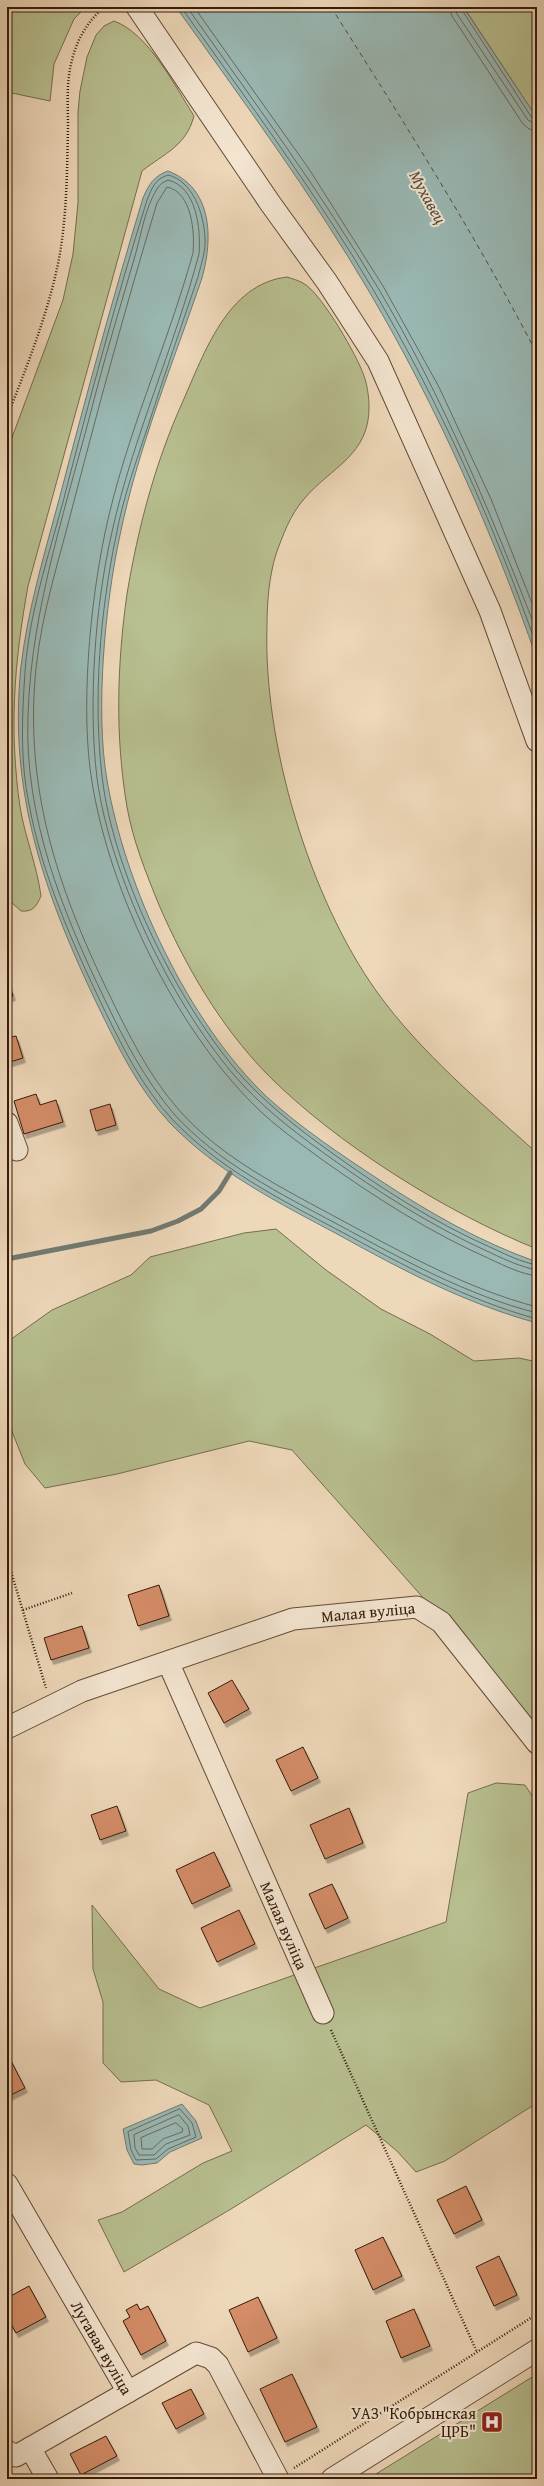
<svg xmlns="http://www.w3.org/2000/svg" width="544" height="2486" font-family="'Gentium Book Plus',serif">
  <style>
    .green { fill: #b8bf90; stroke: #766d4d }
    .water { fill: #9ab9b5; stroke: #727a71 }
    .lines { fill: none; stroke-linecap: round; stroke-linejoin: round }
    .shore { stroke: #686a60; stroke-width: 1 }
    .stream { stroke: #727a71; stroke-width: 5 }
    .ferry { stroke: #534a3d; stroke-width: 1; stroke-dasharray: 5 4; stroke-linecap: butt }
    .building { fill: #d48d67; stroke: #351b0a; filter: url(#shadow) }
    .street-casing { stroke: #634a36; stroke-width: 23 }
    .path { stroke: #351b0a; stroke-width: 2.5; stroke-dasharray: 1 2; stroke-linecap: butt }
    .street { stroke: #f4e6d2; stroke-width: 21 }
    .labels { text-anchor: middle; stroke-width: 4; stroke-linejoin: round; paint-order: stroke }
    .street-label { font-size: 16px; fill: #351b0a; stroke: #f4e6d2 }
    .poi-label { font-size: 16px; fill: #351b0a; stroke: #f4e6d2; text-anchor: end }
    .water-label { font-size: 17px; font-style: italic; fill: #534a3d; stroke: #f4e6d2 }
  </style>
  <defs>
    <filter id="shadow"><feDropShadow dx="2.5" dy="4.5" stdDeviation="0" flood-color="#0004"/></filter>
  </defs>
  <rect width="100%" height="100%" fill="#eed8ba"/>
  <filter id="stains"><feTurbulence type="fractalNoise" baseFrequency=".005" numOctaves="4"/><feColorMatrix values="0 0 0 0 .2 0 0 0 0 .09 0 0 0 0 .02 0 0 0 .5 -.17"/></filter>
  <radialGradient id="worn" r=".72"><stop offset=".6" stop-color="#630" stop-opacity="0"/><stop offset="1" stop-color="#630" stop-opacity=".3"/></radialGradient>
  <path class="green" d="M7 7H86L74 19 54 64 50 101 7 92Z
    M463 7H537V118L465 9Z
    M114 21C148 33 175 86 194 116 186 146 165 153 142 171L28 586C14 664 9 729 20 807 25 837 37 866 41 896 36 907 33 912 21 911L11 902 7 894V451L63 300 73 254 78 203V112L80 91 87 57 96 35 104 26Z
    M287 277C293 279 301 281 306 285 323 297 357 355 364 376 367 384 369 397 369 406 370 455 331 467 304 499 290 515 283 535 276 554 269 577 267 602 267 626 263 742 309 897 377 992 421 1053 481 1103 537 1153V1249C447 1213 335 1143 267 1074 220 1026 185 965 159 905 146 873 133 841 127 807 115 736 117 665 127 594 138 528 155 463 183 401 204 354 227 284 287 277Z
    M276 1229 326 1270 381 1309 430 1334 474 1361 519 1358 537 1362V1733L481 1663 292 1450 249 1441 117 1474 45 1488 25 1464 7 1419V1342L52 1310 131 1275 150 1257 244 1233Z
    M496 1783 525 1785 537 1803V2103L445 2161 416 2172 397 2151 366 2125 231 2209 124 2272 98 2220 122 2212 203 2163 232 2151 209 2105 156 2080 121 2082 103 2063V2002L93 1969 92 1905 159 1989 200 2008 446 1922 468 1793Z
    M537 2374V2479H368Z"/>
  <path class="water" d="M176 7H463L537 118V659C493 533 438 409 370 293 312 194 243 101 176 7Z
    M168 171C213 188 213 239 202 278 173 363 138 448 120 535 105 604 95 711 107 780 125 887 188 1022 267 1097 301 1128 340 1154 378 1179 428 1212 480 1242 537 1262V1323C467 1304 402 1270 339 1235 279 1203 217 1172 170 1123 138 1089 117 1045 97 1004 44 893 8 791 21 666 28 608 45 552 60 496 86 396 113 297 143 198 149 184 154 176 168 171Z
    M182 2104 196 2121 202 2138 170 2152 157 2163 142 2165 134 2164 127 2150 123 2129Z"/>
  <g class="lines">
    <path class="shore" d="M181 7C247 100 316 193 374 291 440 404 494 524 537 647
      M187 7C252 99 320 191 378 288 443 397 491 514 537 632
      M194 7 309 169 383 286 439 387 491 499 537 616
      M449 7 452 16 523 124 529 129 537 131
      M455 7 457 14 528 120 537 125
      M460 7 532 118 537 120
      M537 1265C521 1262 507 1255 492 1248 435 1223 382 1189 332 1153 297 1128 264 1102 236 1070 174 996 113 872 102 776 93 698 100 613 116 536 123 498 136 462 148 426 164 376 181 327 198 277 201 264 206 251 205 238 204 214 193 181 168 175 155 179 152 188 147 200 116 300 89 401 63 502 48 558 29 614 25 672 22 716 20 761 29 804 42 875 72 942 103 1007 122 1046 142 1087 172 1119 218 1168 281 1200 340 1231 403 1265 467 1300 537 1319
      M537 1270C521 1267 506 1260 491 1253 431 1226 375 1190 321 1151 289 1128 259 1104 233 1074 170 999 110 875 97 778 88 704 95 605 112 532 133 437 174 348 199 254 201 230 197 187 168 180 162 183 161 183 157 189 145 208 141 235 135 256 122 301 108 346 96 392 69 499 31 606 28 716 24 816 62 911 105 1000 124 1040 145 1080 174 1114 218 1163 281 1194 337 1224 402 1259 466 1295 537 1313
      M537 1276C521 1274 505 1266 490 1259 431 1233 376 1198 324 1161 301 1144 276 1127 255 1106 175 1027 110 893 92 782 80 710 90 604 105 533 125 437 167 347 193 253 195 233 192 192 167 187L157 203C127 302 100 401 74 501 60 557 42 611 36 668 24 788 57 886 108 992 128 1033 148 1075 179 1110 222 1159 286 1190 343 1221 405 1254 468 1289 537 1307
      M180 2109 192 2123 196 2137 168 2149 156 2159 136 2160 131 2150 128 2132Z
      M179 2115 188 2126 190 2135 166 2144 154 2155H139L135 2148 134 2135Z
      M176 2123 183 2129 182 2132 163 2139 152 2149H142L141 2138Z"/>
    <path class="stream" d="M7 1259 151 1231 178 1221 201 1209 219 1191 230 1173"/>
    <path class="ferry" d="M331 7C403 121 475 234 537 354"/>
  </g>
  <path class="building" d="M7 978 13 996 7 998Z
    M16 1036 23 1058 7 1063V1038Z
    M36 1094 40 1105 56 1100 63 1122 24 1134 14 1101Z
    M110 1104 116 1125 96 1131 90 1110Z
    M159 1585 169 1616 138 1626 128 1595Z
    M82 1626 89 1648 51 1660 44 1638Z
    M232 1680 249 1709 224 1723 208 1693Z
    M303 1747 318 1778 291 1791 276 1760Z
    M117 1806 126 1831 100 1840 91 1815Z
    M349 1808 363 1843 325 1859 310 1825Z
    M214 1852 230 1886 192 1904 176 1870Z
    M332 1884 348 1918 325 1929 309 1894Z
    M239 1910 255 1944 217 1962 201 1928Z
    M9 2057 25 2088 7 2097V2058Z
    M466 2186 482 2220 454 2234 437 2200Z
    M383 2237 402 2276 373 2290 355 2250Z
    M499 2256 517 2295 494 2306 476 2267Z
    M29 2286 46 2317 16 2333 7 2317V2298Z
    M258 2297 277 2338 248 2352 229 2310Z
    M137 2304 140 2310 148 2306 166 2341 141 2355 123 2321 130 2317 126 2310Z
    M414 2309 430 2346 401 2358 386 2321Z
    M292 2374 317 2427 285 2442 260 2389Z
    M191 2389 204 2414 176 2429 162 2403Z
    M106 2436 117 2456 81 2475 70 2454Z"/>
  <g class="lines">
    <g class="street-casing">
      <g id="street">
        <path d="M137 7 270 203 327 282 378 361 490 611 537 741"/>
        <path d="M7 1123 17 1150"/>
        <path id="s1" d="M168 1662 323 2013"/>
        <path id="s2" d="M7 1728 82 1691 293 1619 417 1607 441 1622 537 1743"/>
        <path id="s3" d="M7 2184 128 2392"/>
        <path d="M30 2448 48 2479"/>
        <path d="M7 2451 16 2456 196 2353 211 2358 218 2365 278 2479"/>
        <path d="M332 2479 537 2350"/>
      </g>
    </g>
    <path class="path" d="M7 417C27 366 48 314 59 259 67 215 67 171 68 127 68 105 66 82 72 60 77 39 88 21 104 7
      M7 1558 46 1688
      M23 1610 72 1593
      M331 2030 477 2352
      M294 2468 537 2314"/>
    <use href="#street" class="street"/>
  </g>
  <defs>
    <g id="hospital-square" transform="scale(1.15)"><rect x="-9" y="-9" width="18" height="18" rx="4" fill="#8f2418" stroke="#f4e6d2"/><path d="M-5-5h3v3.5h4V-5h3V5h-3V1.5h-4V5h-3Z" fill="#fff"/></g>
  </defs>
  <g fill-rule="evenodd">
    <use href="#hospital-square" x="492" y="2422"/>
  </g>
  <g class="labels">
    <g class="street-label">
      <text dy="6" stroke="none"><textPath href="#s2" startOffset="382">Малая вуліца</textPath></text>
      <text dy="6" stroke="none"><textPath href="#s1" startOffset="288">Малая вуліца</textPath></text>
      <text dy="6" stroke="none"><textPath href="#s3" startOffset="189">Лугавая вуліца</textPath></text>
    </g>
    <g class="poi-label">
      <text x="476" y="2419">УАЗ "Кобрынская<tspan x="476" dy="18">ЦРБ"</tspan></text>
    </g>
    <g class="water-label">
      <text transform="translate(428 197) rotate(61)" y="6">Мухавец</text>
    </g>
  </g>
  <rect width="544" height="2486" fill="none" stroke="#eed8ba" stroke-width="24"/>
  <rect x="8" y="8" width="528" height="2470" fill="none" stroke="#351b0a" stroke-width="2"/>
  <rect x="12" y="12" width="520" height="2462" fill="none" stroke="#351b0a"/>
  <rect width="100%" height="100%" filter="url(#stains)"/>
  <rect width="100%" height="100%" fill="url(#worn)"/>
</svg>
